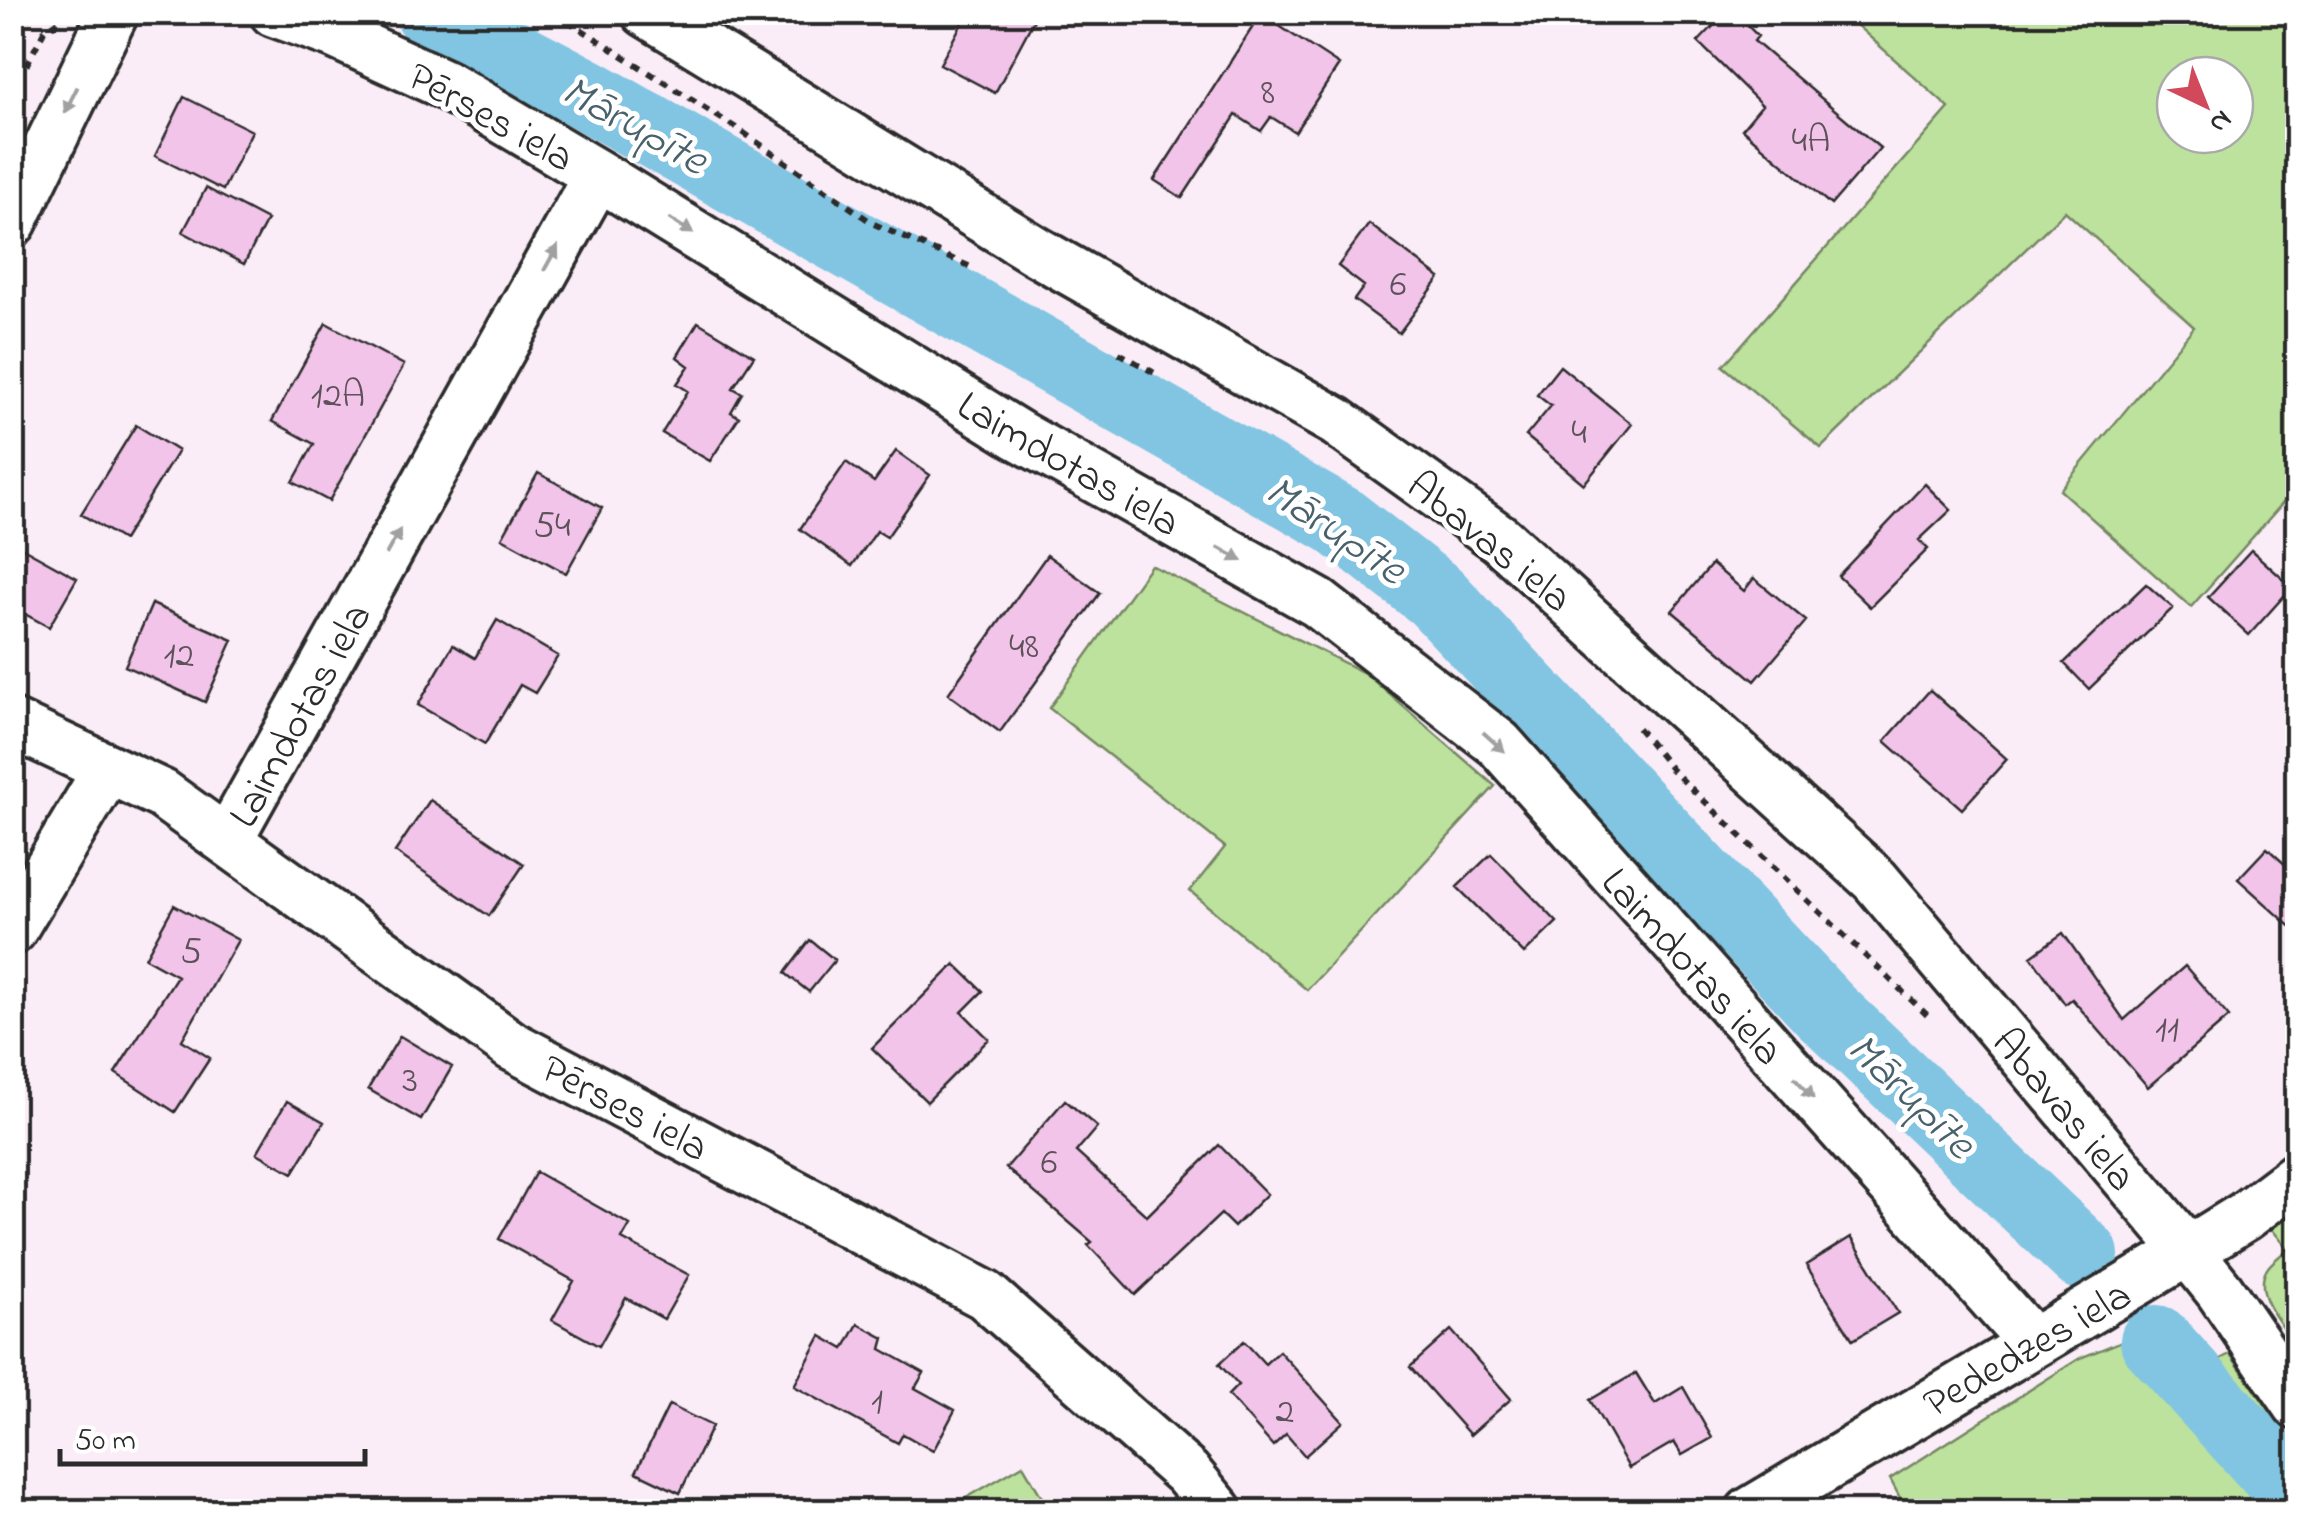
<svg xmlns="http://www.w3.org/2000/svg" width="2310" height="1524" font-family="'Indie Flower',sans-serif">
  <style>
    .green { fill: #bde29d; stroke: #748664; stroke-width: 2.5; fill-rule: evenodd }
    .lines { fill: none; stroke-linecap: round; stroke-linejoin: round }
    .river { stroke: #81c5e2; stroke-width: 72 }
    .building { fill: #f2c4e9; stroke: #2b2b2b; stroke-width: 2.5 }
    .street-casing { stroke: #2b2b2b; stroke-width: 55 }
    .path { stroke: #2b2b2b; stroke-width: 6; stroke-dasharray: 8 8; stroke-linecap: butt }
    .street { stroke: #fff; stroke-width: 48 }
    .oneway { fill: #a0a0a0 }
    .labels { text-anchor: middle; stroke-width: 10; stroke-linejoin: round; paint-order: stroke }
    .number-label { font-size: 38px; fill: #5d515a }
    .street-label { font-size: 42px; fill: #2b2b2b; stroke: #fff }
    .water-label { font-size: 45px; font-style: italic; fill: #49616b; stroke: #fff }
  </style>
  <rect width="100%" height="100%" fill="#fbedf8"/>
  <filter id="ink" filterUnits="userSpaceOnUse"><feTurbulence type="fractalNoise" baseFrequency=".01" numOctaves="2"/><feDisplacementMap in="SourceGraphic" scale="20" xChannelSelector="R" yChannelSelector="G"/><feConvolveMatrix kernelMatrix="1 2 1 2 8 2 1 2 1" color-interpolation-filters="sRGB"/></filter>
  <g filter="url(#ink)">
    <path class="green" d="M1843 13H2297L2298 409 2292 415 2297 420V487L2191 607 2060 490 2194 327 2065 211 1821 448 1723 366 1949 108ZM2235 75V135H2175V75Z
      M1151 565 1366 674 1495 786 1307 990 1190 891 1225 847 1049 708Z
      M2297 1198V1346C2283 1326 2249 1291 2269 1266 2274 1260 2282 1254 2288 1249L2266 1222Z
      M2164 1324 2202 1368 2230 1354 2297 1450V1511H1907L1890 1479 2080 1358Z
      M1023 1465 1050 1511H944Z"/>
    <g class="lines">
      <path class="river" d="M430 12 586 94 1338 520 1436 596 1825 1010 2083 1255
        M2156 1341 2298 1498"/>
    </g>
    <path class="building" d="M968 12H1038L995 93 940 64Z
      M1727 12H1734L1758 36 1754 41 1880 148 1831 205 1742 129 1762 105 1698 42Z
      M1261 14 1339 65 1295 132 1271 117 1261 131 1236 115 1182 198 1154 180Z
      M184 97 252 131 223 190 155 156Z
      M206 188 267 220 244 264 183 232Z
      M1369 224 1440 278 1399 333 1354 300 1364 286 1338 266Z
      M698 322 754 356 733 388 742 393 731 412 739 417 710 461 662 433 688 391 677 384 689 366 677 357Z
      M326 323 404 365 329 501 293 482 314 444 272 421Z
      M1560 366 1632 424 1584 484 1526 436 1551 406 1537 395Z
      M136 425 178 451 123 540 81 514Z
      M896 451 930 475 887 537 877 531 852 566 800 529 846 462 874 482Z
      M538 473 602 508 566 573 502 538Z
      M1925 484 1951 510 1919 540 1928 549 1870 607 1838 576Z
      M12 542 77 578 49 627 12 607Z
      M2251 550 2292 587 2249 635 2208 597Z
      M1047 555 1100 593 1000 732 948 694Z
      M1712 564 1744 591 1754 578 1806 621 1755 681 1672 611Z
      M2146 584 2173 608 2089 689 2064 663Z
      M152 604 233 640 205 702 125 666Z
      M497 620 558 656 535 693 520 685 485 744 418 705 453 645 475 658Z
      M1930 690 2007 759 1962 809 1885 741Z
      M430 800 524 864 489 916 395 852Z
      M2267 848 2298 876V933L2238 879Z
      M1491 854 1557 922 1524 954 1457 887Z
      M174 905 238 940 182 1040 210 1058 175 1112 115 1073 177 976 145 958Z
      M2063 933 2124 1020 2185 966 2229 1017 2148 1087 2072 999 2065 1004 2031 956Z
      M810 940 835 960 809 992 785 973Z
      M955 964 983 991 962 1012 989 1039 927 1102 872 1048Z
      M400 1036 452 1067 421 1120 368 1089Z
      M1065 1100 1097 1127 1076 1152 1147 1216 1219 1145 1267 1194 1234 1227 1221 1214 1135 1295 1088 1245 1092 1242 1006 1168Z
      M287 1101 324 1122 293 1173 257 1153Z
      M536 1172 630 1225 622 1239 689 1275 664 1319 626 1298 599 1346 552 1320 574 1281 499 1239Z
      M1851 1237 1898 1313 1853 1340 1806 1265Z
      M858 1324 884 1338 881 1349 924 1373 915 1388 955 1410 933 1451 903 1434 898 1443 794 1386 821 1336 844 1349Z
      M1451 1330 1511 1399 1470 1435 1410 1367Z
      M1244 1341 1265 1364 1279 1351 1343 1422 1305 1456 1286 1434 1273 1446 1228 1395 1238 1385 1219 1364Z
      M1636 1373 1655 1404 1683 1387 1712 1438 1682 1455 1674 1442 1629 1468 1590 1400Z
      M669 1405 712 1426 680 1493 636 1472Z"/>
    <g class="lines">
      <g class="street-casing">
        <path id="street" d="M274 12 335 34 446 85 598 175 1018 435 1318 603 1499 744 2032 1342
          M646 12 1036 251 1337 422 1500 539 1875 880 2188 1251 2220 1291 2298 1405
          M12 222 114 12
          M12 724 162 794 512 1046 985 1295 1187 1473 1219 1512
          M227 841 598 175
          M12 930 108 769
          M1750 1512 2188 1251 2245 1216 2298 1176"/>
      </g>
      <path class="path" d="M554 12 744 133 874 224 975 269
        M12 94 44 31 60 20
        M1119 353 1160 376
        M1638 728 1671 769 1927 1015"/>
      <use href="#street" class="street"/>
    </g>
    <defs><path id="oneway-solid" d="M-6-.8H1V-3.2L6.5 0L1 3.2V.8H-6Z" transform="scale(2.5)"/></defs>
    <g class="oneway">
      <use href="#oneway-solid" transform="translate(71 100) rotate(116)"/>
      <use href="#oneway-solid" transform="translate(681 226) rotate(32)"/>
      <use href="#oneway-solid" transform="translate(551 258) rotate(-61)"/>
      <use href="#oneway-solid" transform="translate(393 542) rotate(-61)"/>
      <use href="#oneway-solid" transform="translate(1230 554) rotate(29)"/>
      <use href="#oneway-solid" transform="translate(1494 742) rotate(42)"/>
      <use href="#oneway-solid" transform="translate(1804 1088) rotate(48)"/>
    </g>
  </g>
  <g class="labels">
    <g class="number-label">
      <text x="1268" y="103">8</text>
      <text x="1811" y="151">4A</text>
      <text x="1398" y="295">6</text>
      <text x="338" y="406">12A</text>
      <text x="1579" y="443">4</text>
      <text x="552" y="536">54</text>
      <text x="1024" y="657">48</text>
      <text x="179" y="666">12</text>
      <text x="191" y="962">5</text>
      <text x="2167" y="1040">11</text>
      <text x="410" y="1091">3</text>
      <text x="1049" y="1173">6</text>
      <text x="877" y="1412">1</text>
      <text x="1285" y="1422">2</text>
    </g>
    <g class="street-label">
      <text transform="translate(492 115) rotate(29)" y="15">Pērses iela</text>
      <text transform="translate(1070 462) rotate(30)" y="15">Laimdotas iela</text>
      <text transform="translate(1491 540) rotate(39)" y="15">Abavas iela</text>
      <text transform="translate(298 714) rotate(-61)" y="15">Laimdotas iela</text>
      <text transform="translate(1694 965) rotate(48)" y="15">Laimdotas iela</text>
      <text transform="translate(626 1106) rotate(28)" y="15">Pērses iela</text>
      <text transform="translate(2066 1108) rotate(50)" y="15">Abavas iela</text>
      <text transform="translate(2026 1347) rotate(-30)" y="15">Pededzes iela</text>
    </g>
    <g class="water-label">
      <text transform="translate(636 123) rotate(29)" y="16">Mārupīte</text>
      <text transform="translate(1337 528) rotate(34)" y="16">Mārupīte</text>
      <text transform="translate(1913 1094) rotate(44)" y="16">Mārupīte</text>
    </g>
  </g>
  <rect width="2310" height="1524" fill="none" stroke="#fff" stroke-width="50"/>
  <rect x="25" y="25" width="2260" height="1474" fill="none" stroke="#2b2b2b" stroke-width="4" filter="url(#ink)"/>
  <g transform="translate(2205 105) rotate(137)"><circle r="48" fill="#ffffff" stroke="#aaaaaa" stroke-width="2.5"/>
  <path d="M0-8L18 38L0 25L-18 38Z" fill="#d1495b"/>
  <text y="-15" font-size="28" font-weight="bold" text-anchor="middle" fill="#2b2b2b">N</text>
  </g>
  <path d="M60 1449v15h305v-15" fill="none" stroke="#2b2b2b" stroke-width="5"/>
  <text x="75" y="1449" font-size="30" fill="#2b2b2b" stroke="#ffffff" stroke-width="8" paint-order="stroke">50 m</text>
</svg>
